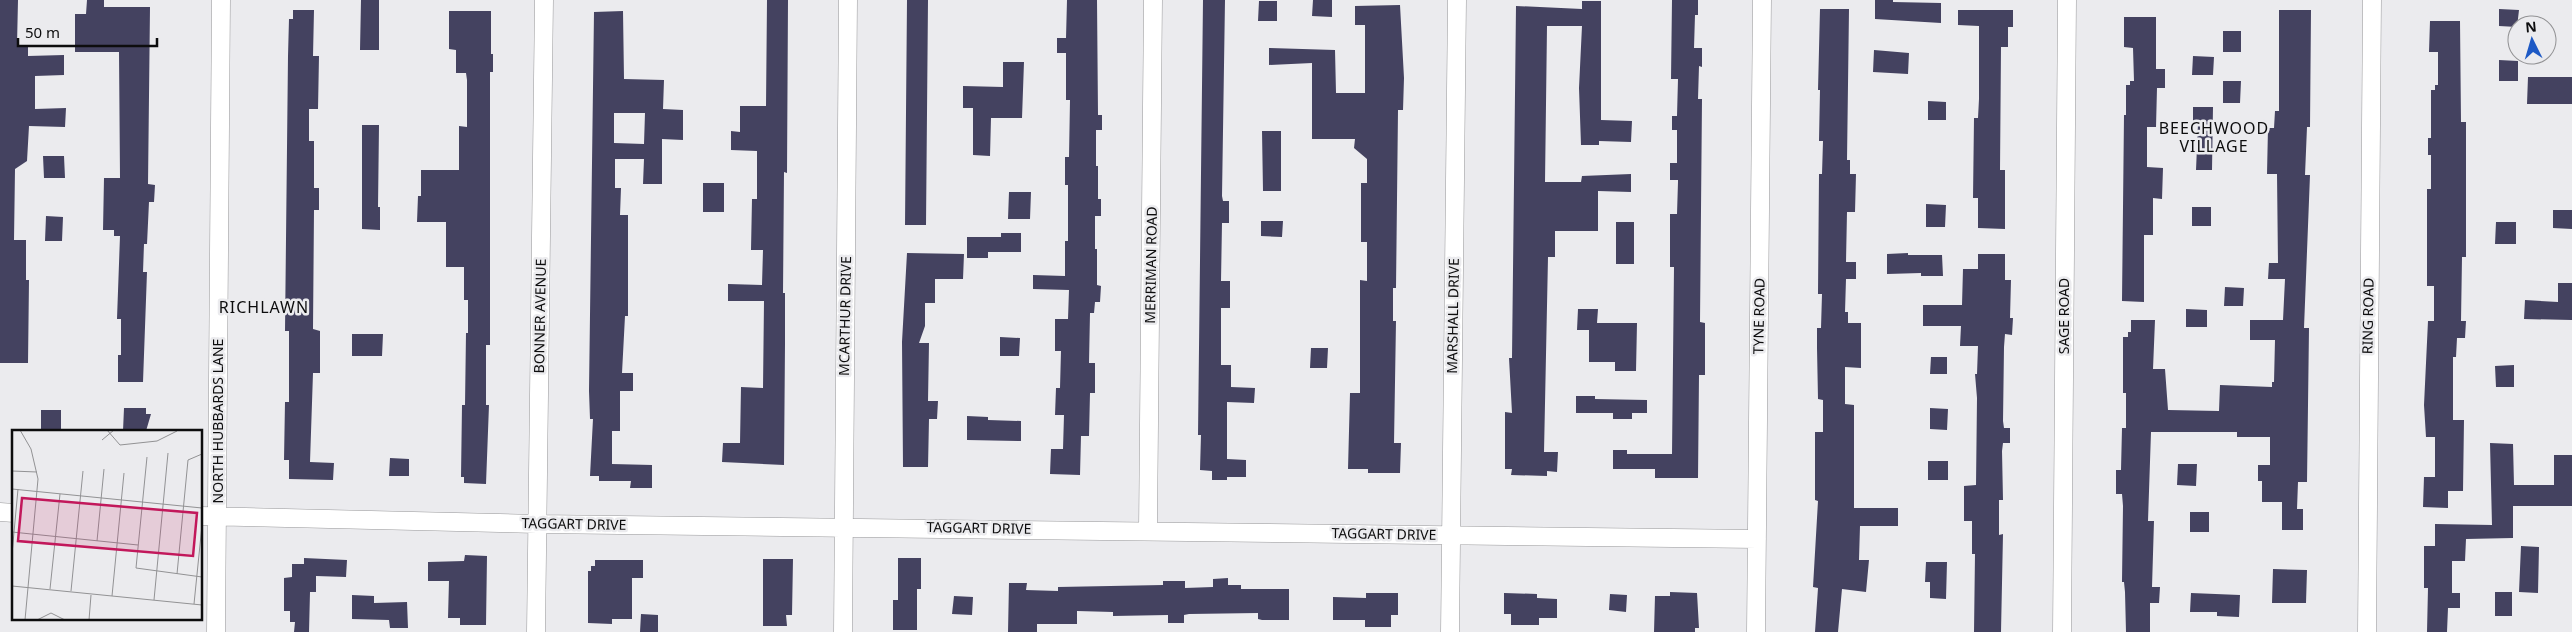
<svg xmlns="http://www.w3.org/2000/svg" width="2572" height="632" font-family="'Noto Sans',sans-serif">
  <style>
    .building { fill: #444260; fill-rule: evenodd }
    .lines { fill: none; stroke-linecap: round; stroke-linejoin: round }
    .street-casing { stroke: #98989a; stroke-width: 19 }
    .street { stroke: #fff; stroke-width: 18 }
    .labels { text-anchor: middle; stroke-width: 5; stroke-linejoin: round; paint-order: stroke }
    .street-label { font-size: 14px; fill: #0d0d0e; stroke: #ebebee }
    .quarter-label { font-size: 16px; letter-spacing: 1px; fill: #0d0d0e; stroke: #ebebee }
    .inset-road { fill: none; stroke: #929294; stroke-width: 1 }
    .view { fill: #c2185b; fill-opacity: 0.15; stroke: #c2185b; stroke-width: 2.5 }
    .inset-edge { fill: none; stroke: #0d0d0e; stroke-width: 2.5 }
  </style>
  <rect width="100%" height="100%" fill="#ebebee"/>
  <path class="building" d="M0 0H18L17 45H28V56L64 55V75L35 76V109L66 108 65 127 29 126 27 161 15 169 14 240H26V280H29L28 363H0Z
    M87 0H104V7H150L148 184 155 185 154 202H149L147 244H144L143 272H147L143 382H118V355H121V319H117L120 236H114V230H103L104 178H120L119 52H75V14H86Z
    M361 0H379V50H360Z
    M767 0H788L787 173 784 172 783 293H785V344L784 465 722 462 723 443H740L741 387 763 388 764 301H728V284L762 285 763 250H751L752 199H757V151L731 150V131L740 132V106H766Z
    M907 0H928L926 225H905Z
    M1067 0H1097L1098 115H1102V130H1096V166H1098V199H1101V216H1095V249H1097V285L1101 286 1100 302H1095L1094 313H1090L1089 363H1095V393H1090L1089 436H1081L1080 475 1050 474 1051 449H1063L1064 415H1055L1056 388H1060L1061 351H1055V319H1068L1069 290 1033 289V275L1065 276V241H1068V185H1065V157H1069L1070 100H1066V53H1057V38H1066Z
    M1203 0H1225L1222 196 1223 201H1229V223H1222L1221 281H1230V308H1221V365H1231V387L1255 388 1254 403 1227 402V459L1246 460V477H1227V480H1212V471L1200 470 1201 435H1198Z
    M1313 0H1332V17L1312 16Z
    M1672 0H1698V15H1695L1694 48H1702V67L1699 66 1698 99H1702L1700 322 1705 323V375H1699L1698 478H1655V469H1613V450H1627V454H1672L1674 267H1670V214H1677L1678 182V180H1670V163H1677V130H1672V116H1677L1678 79H1671Z
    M1875 0H1893V2L1941 3V23L1875 19Z
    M1259 1H1277V21H1258Z
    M1582 1H1601V120L1632 121 1631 142 1599 141V145H1581L1579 88 1582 26H1547L1545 182H1581L1582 176 1631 174V192L1598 191V231H1555V257H1548L1544 452H1558L1557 472 1547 471V476L1511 475 1512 469H1505V412L1512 413 1509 358H1512L1516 6 1582 9Z
    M1400 5 1404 78 1403 110H1398L1396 288H1393V321H1396L1394 443H1401L1400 473H1368V469H1348L1350 393H1360V280L1367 281V242H1361V183H1367V159L1354 148 1355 139H1312V63L1269 65V48L1335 50 1336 93H1365V25H1355V6Z
    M1820 9H1849L1847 160H1850V174H1856L1855 212H1847L1846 262H1856V279H1846L1845 312H1848V323H1861V368L1845 367V404L1854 405V508H1898V526H1860L1859 560H1869L1866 592 1842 589 1838 632H1815L1818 588 1813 587 1818 501 1815 500V432H1823V400L1818 399 1817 348V328H1821L1822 294H1818L1819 174H1822L1823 141H1819L1820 90H1818Z
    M2499 9 2519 10 2517 27 2499 26Z
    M293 10H314L313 56H319L318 109H309V141H314V188H319V210H314L313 329 320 331V373H313L310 462 334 463 333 480 289 479V460H284L285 402H289V331H285L288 56 289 19H293Z
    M1958 10H2013V27H2008V47H2001L2000 170H2005V229L1978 228V198H1973L1974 118H1978L1979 99V26L1958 25Z
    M2279 10H2311L2310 127H2307L2305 175H2310L2304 328H2309L2307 482H2298L2297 509H2303V530H2282V502H2262V481H2258V465H2270V437H2237V432H2151L2148 521H2154L2152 587H2160L2159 603H2150V632H2126L2125 592 2124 582H2122L2123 506 2122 494H2116V470H2121L2122 428H2126V393H2123V337H2128V332H2131V320H2155L2153 369H2165L2168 410 2219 411 2220 385 2272 387V382H2274L2275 340H2250V320H2283L2285 279H2268L2269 263H2278L2277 174H2267L2268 128H2274L2275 111H2279Z
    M449 11H491V54H493V72H490V345H486V405H489L486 484 464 483V477H461L462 405H465L466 333H468V300H464V267H446V222H417L418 196H421V170H459V126L467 127V80L466 73H456V50L449 49Z
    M623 11 624 79 664 80 663 109 683 110V140L662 139V184H643L644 159H615V188H621L620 215H628V316H625L622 373H633V391H620V431H612V464L652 465V488H630L631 481H599V476H590L593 419H590L589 391 594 12ZM614 113H645L644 144 614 143Z
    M2124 17H2156V69H2165V88H2157L2156 127H2147V167L2163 168 2162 199 2153 198V235H2144V302L2122 301 2124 115H2126V85H2130V81H2134L2133 48 2124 47Z
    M2430 21H2460L2461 122H2466V257H2462L2461 321H2466L2465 338H2457L2456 357H2453V420H2464L2463 491H2448V508L2423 507 2424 477H2435V437H2426L2424 405 2428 321H2434V286H2427V189H2431V155H2428V138H2431V90H2435V85H2438V52H2429Z
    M2223 31H2241V52H2223Z
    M1874 50 1909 53 1908 74 1873 72Z
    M2193 56 2214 57 2213 75H2192Z
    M2499 60 2518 61V81H2499Z
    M1003 62H1024L1022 118H991L990 156 973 155V108H963V86L1003 87Z
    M2528 77H2572V104H2527Z
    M2223 81H2241L2240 103H2223Z
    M1928 101 1946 102V120H1928Z
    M2193 107H2213L2212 170H2196L2198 124 2193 123Z
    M362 125H379L378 207H380V230L362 229Z
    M1262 131H1281V191H1263Z
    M43 156H64L65 178H44Z
    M703 183H724V212H703Z
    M1009 192H1031L1030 219H1008Z
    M1926 204 1946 205 1945 227H1926Z
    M2192 207H2211V226H2192Z
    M2553 210H2572V229L2553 228Z
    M46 216 63 217 62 241H45Z
    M1261 221H1283L1282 237 1261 236Z
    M1616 222H1634V264H1616Z
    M2496 222H2516V244H2495Z
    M1001 233H1021V252H988V258H967V237H1001Z
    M907 253 964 254 963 279H935V303H925V326L919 343H929L928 401H938L937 419H929L928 467H903L902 342Z
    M1908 253V255H1942L1943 276H1921V273L1887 274V254Z
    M1978 254H2005V280H2011L2010 318H2013L2012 335 2005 334 2004 347 2003 421 2004 428H2010V443H2003L2002 451 2003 500H1999V535L2003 534 2001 632H1974L1975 554H1972V521H1964V486L1976 485 1977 398 1975 374H1977L1978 346H1960L1961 326H1923V305H1962L1963 269H1978Z
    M2558 283H2572V320L2524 319 2525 300 2558 302Z
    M2225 287 2244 288 2243 306H2224Z
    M1578 309H1598L1597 323H1637L1636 371H1615V362H1589V330H1577Z
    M2186 309 2207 310V327H2186Z
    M352 334H383L382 356H352Z
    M1000 337 1020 338 1019 356H1000Z
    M1311 348H1328L1327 368H1310Z
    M1931 357H1947V374H1930Z
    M2514 365V387H2496L2495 366Z
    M1576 396H1595V399L1647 400V413H1632V419H1613V413H1576Z
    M124 408H146V414H151L146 431H123Z
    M1930 408 1948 409 1947 430 1930 429Z
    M41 410H61V431H41Z
    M967 416 988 417V420L1021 421V441L967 440Z
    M2490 443 2513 444 2514 485H2554V455H2572V506H2513V538L2466 539 2465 561H2452V593H2460V608H2448L2447 632H2427L2428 588H2424V546H2435V524L2492 525Z
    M390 458 409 459V476H389Z
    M1928 461H1948V480H1928Z
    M2178 464H2197L2196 486 2177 485Z
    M2190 512H2209V532H2190Z
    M2521 546 2539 547 2538 593 2519 592Z
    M465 555 487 556 486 625H460V618H448L449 581H428V562L464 561Z
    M304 558 347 560 346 577 316 576V592H310L309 632H294L295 622H290V611H284V578L292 577V564H304Z
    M898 558H921V589H917V630H893V600H898Z
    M763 559H793L792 615H786L787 626H763Z
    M595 560H643V578H632V619H612V624L588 623V571H591V566H595Z
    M1926 562H1947L1946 599 1930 598V582H1925Z
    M2273 569 2307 570 2306 603H2272Z
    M1228 578V585H1241V589H1289V620H1262L1258 619V613L1189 614 1184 615V623H1168V615L1113 616V612L1077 611V624H1037V632H1008L1009 583H1027L1026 590 1058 591V587L1163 585V581H1185V588L1213 587V579Z
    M1670 592 1697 593 1699 628H1695V632H1654L1655 596H1670Z
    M2495 592H2512V616H2495Z
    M1366 593H1398V615H1391V627H1365V620H1333V597L1366 598Z
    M1504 593 1537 594V598L1557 599V618H1539V625H1511V614H1504Z
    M2191 593 2240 595 2239 617 2217 616V612H2190Z
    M1610 594 1627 595 1626 612 1609 610Z
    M352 595 374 596V603L407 602 408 628H390L389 620 352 619Z
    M954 596 973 597 972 615 952 614Z
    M641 614 658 615V632H640Z"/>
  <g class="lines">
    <g class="street-casing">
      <path id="street" d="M0 512 14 513
        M201 516 537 524 1757 539
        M1148 530 1153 0
        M216 632 221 0
        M536 632 544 0
        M843 632 848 0
        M1450 632 1457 0
        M1756 632 1762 0
        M2062 632 2067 0
        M2367 632 2372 0"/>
    </g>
    <use href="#street" class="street"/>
  </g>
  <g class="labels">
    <g class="street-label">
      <text transform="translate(1151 265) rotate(-89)" y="5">MERRIMAN ROAD</text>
      <text transform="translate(540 316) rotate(-89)" y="5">BONNER AVENUE</text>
      <text transform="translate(845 316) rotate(-89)" y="5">MCARTHUR DRIVE</text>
      <text transform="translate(1453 316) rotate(-89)" y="5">MARSHALL DRIVE</text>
      <text transform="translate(1759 316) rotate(-89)" y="5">TYNE ROAD</text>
      <text transform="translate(2064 316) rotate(-90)" y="5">SAGE ROAD</text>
      <text transform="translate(2368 316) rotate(-89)" y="5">RING ROAD</text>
      <text transform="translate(218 421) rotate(-90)" y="5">NORTH HUBBARDS LANE</text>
      <text transform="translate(574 524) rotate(1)" y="5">TAGGART DRIVE</text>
      <text transform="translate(979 528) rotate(1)" y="5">TAGGART DRIVE</text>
      <text transform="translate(1384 534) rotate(1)" y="5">TAGGART DRIVE</text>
    </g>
    <g class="quarter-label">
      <text x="2214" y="134">BEECHWOOD<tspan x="2214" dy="18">VILLAGE</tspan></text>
      <text x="264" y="313">RICHLAWN</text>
    </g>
  </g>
  <g transform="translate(12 430)">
    <rect width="190" height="190" fill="#ebebee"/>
    <path class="inset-road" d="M8 0 19 19 26 49 13 190M95 0 108 15 145 11 165 1M90 10 102 0M135 27 124 138 190 147M0 41 25 42M0 59 190 78M0 102 126 115M85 111 92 39M0 124 6 59M165 144 176 30 190 24M0 156 190 175M38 159 48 64M59 161 71 41M100 166 112 43M142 170 156 23M182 174 190 95M25 190 39 183 53 190M77 190 79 165"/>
    <path class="view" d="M10 68 185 83 181 126 6 111Z"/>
    <rect width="190" height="190" class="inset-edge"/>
  </g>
  <g transform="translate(2532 40) rotate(355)"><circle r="24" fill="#ebebee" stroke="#929294"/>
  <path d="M0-4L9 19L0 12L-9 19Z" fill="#1d59c5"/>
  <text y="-8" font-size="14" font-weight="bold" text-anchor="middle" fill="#0d0d0e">N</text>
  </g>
  <path d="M18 38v8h139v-8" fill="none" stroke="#0d0d0e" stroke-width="2.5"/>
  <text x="25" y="38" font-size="15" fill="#0d0d0e" stroke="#ebebee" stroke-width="4" paint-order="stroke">50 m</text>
</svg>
